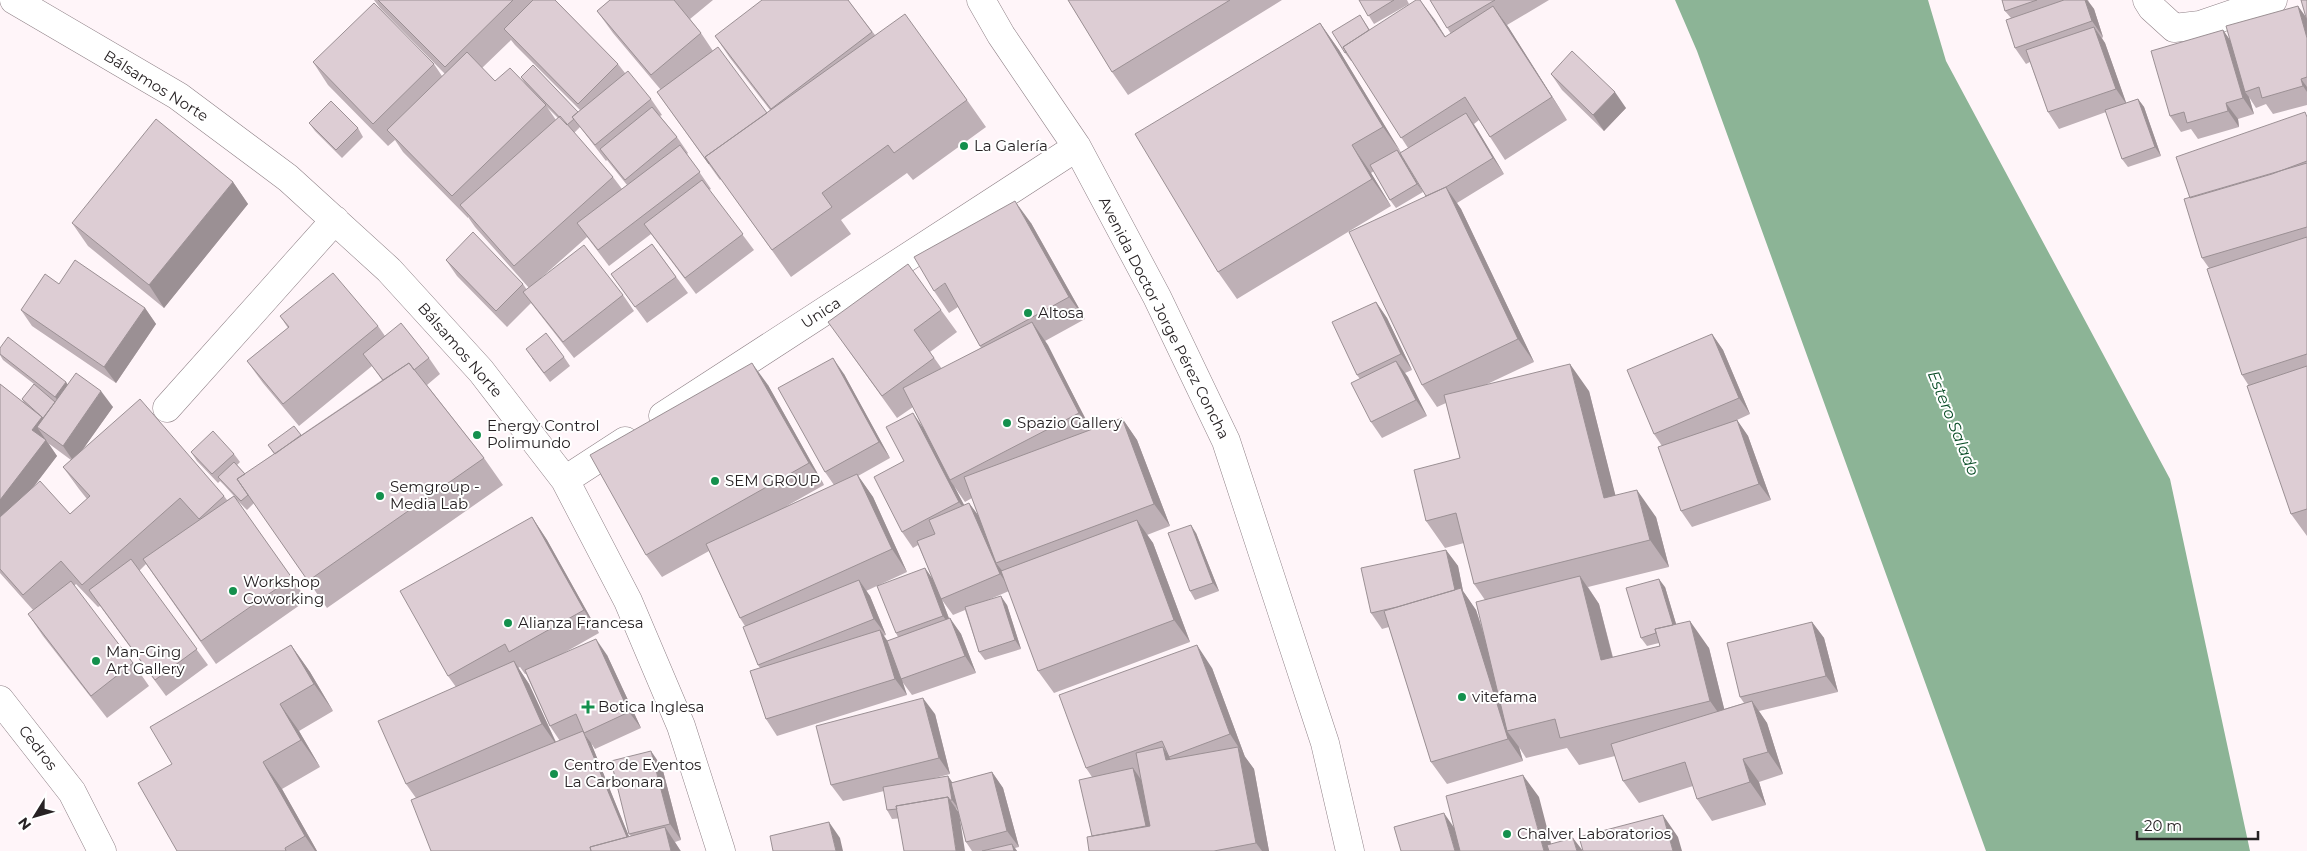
<svg xmlns="http://www.w3.org/2000/svg" width="2307" height="851" font-family="Montserrat,sans-serif">
  <style>
    .water { fill: #8cb496 }
    .lines { fill: none; stroke-linecap: round; stroke-linejoin: round }
    .minor-casing { stroke: #8f8187; stroke-width: 29 }
    .minor { stroke: #fff; stroke-width: 28 }
    .wall { fill: #beb0b6; fill-rule: evenodd }
    .shaded-wall { fill: #9b9094 }
    .building { fill: #ddcdd4; stroke: #9b9094 }
    .poi-dot { fill: #14904d; stroke: #fff; stroke-width: 2 }
    .labels { text-anchor: middle; stroke-width: 4; stroke-linejoin: round; paint-order: stroke }
    .street-label { font-size: 15px; fill: #272224; stroke: #fff }
    .poi-label { font-size: 15px; fill: #272224; stroke: #fff; text-anchor: start }
    .water-label { font-size: 16px; font-style: italic; fill: #084c26; stroke: #fff }
  </style>
  <rect width="100%" height="100%" fill="#fff5f9"/>
  <path class="water" d="M1675 0H1928L1946 61 2170 479 2250 851H1986L1697 51Z"/>
  <g class="lines">
    <g class="minor-casing">
      <path id="minor" d="M14 0 178 96 288 178 389 270 481 371 565 480 628 601 681 726 721 851
        M981 0 1001 35 1077 147 1157 297 1226 441 1325 743 1350 851
        M2147 0 2152 8 2174 28 2200 25 2273 0
        M167 408 335 220
        M663 416 1077 147
        M565 480 625 441
        M0 700 72 792 102 851"/>
    </g>
    <use href="#minor" class="minor"/>
  </g>
  <path class="wall" d="M374 0H555L618 64 625 73 651 99 662 115 660 116 677 137 688 153 687 154 711 189 709 190 754 250 696 294 651 234 609 266 587 237 532 286 623 295 634 311 574 358 531 303 507 327 457 276 446 260 523 284 527 290 529 288 475 227 468 217V218L403 152 395 140 388 146 328 85 313 62 434 64 442 76 445 74 380 8ZM511 40 515 45 580 110 578 112 521 77 526 85 495 81 482 68ZM547 107 558 118 556 120ZM580 127 606 161 607 160 627 185 622 189 613 177 574 133Z
    M610 0H713L690 19 701 33 713 51 767 113 770 110 730 58 715 36 848 0 875 35 967 100 986 127 913 180 907 173 841 220 851 234 791 277 721 179 720 180 657 92 661 90 613 33 597 11Z
    M1068 0H1282L1128 95 1112 72Z
    M1359 0H1407L1409 4 1374 24Z
    M1420 0 1445 37 1451 34 1430 0H1549L1507 25 1567 120 1505 160 1479 120 1474 124 1504 174 1457 203 1461 209 1534 362 1483 386 1589 391 1615 495 1656 517 1669 567 1588 587 1599 604 1613 657 1660 646 1659 643 1647 646 1641 638 1665 587 1676 624 1709 648 1724 709 1744 703 1740 697 1812 622 1824 638 1838 692 1759 711 1767 723 1783 774 1759 782 1766 805 1712 821 1697 799 1693 786 1639 803 1623 781 1615 756 1579 765 1567 748 1526 758 1519 747 1523 761 1447 784 1431 762 1389 627 1382 629 1371 613 1446 550 1458 566 1463 591 1476 610 1484 633 1485 600 1474 584 1464 543 1445 548 1426 521 1460 458 1446 403 1437 407 1422 385 1426 196 1402 155H1401L1423 192 1396 208 1390 200 1374 171 1371 173 1391 206 1237 299 1218 272 1320 23 1339 50 1401 153 1408 148 1352 61H1351L1345 53 1360 15 1370 30Z
    M2002 0H2088L2089 2 2094 9 2103 37 2102 38 2105 43 2126 103 2138 99 2144 107 2161 156 2128 167 2122 159 2106 112 2059 129 2048 112 2030 62 2026 64 2015 48 2011 18 2005 11Z
    M2307 0V105L2273 114 2266 104 2256 108 2249 97 2254 114 2238 119 2239 127 2198 139 2191 129 2181 132 2170 116 2223 30 2230 40 2298 6 2306 17Z
    M1551 74 1626 108 1604 131 1562 90Z
    M2307 115V536L2291 514 2249 386 2242 375 2209 268 2202 258 2190 198Z
    M309 123 358 128 363 137 342 158 315 131Z
    M233 182 248 204 164 308 88 246 72 223Z
    M1031 223 1085 319 1045 341 1091 429 1122 418 1137 440 1170 526 1147 535 1153 543 1190 642 1054 693 1038 671 1009 591 988 600 1007 605 1021 649 985 660 979 652 965 610 953 615 942 600 949 618 961 634 976 673 912 695 901 680 907 695 777 736 766 719 760 668 758 665 745 626 740 618 709 551 662 577 646 555 768 385 824 485 785 507 834 485 825 472 844 374 890 458 858 476 873 497 907 572 866 591 870 596 886 635 883 636 888 642 898 637 896 633 925 568 934 581 918 545 913 548 902 532 904 461 923 426 913 407 897 418 844 344 941 310 957 332 930 352 942 369 981 348 958 307 949 313 934 291ZM954 486 965 502 972 498 979 517 969 503 964 505Z
    M652 244 688 293 647 323 611 274Z
    M59 284 145 308 156 324 116 383 32 326 21 310Z
    M1376 302 1387 318 1412 370 1405 373 1427 416 1382 438 1371 422 1360 379 1357 375Z
    M280 316 378 326 385 336 429 358 440 374 427 385 484 458 503 485 327 608 254 503 247 510 236 499 307 600 216 664 146 564 139 571 208 665 166 696 100 606 98 607 76 584 74 586 133 663 149 686 107 718 43 636 28 614 33 610 0 573V384L24 403 22 399 34 384 3 360 0 355V348L66 382 67 384 113 407 82 450 224 496 227 500 234 496 224 485 220 481 218 483 197 461 191 452 234 454 240 462 237 465 245 474 274 454 268 445 301 435 382 380 372 366 299 426 263 383 247 361 288 328ZM47 441 48 443 71 460 63 467 79 489 87 499 70 514 33 487 57 456Z
    M1712 334 1723 350 1750 414 1737 420 1748 436 1771 500 1692 527 1681 511 1662 446 1654 434Z
    M564 357 570 366 550 382 532 358Z
    M532 517 547 540 599 633 562 654 607 655 641 728 595 749 591 743 629 837 631 836 629 834 662 767 681 840 675 842 680 850 416 798 406 784 456 687 448 676ZM520 667 525 674H526L550 726 560 741 556 742 529 684 518 668Z
    M1196 533 1219 591 1195 600 1190 591Z
    M291 645 310 672 333 711 299 731 320 767 282 789 317 851H177L172 764Z
    M1212 668 1245 757 1254 769 1269 851H1089L1092 836V777L1086 768Z
    M935 714 950 774 931 779 948 776 952 783 992 772 1003 788 1019 847 1015 848 1017 851H972L966 842 958 808 956 809 959 813 892 819 887 810 884 791 843 801 831 785Z"/>
  <path class="shaded-wall" d="M1420 0 1435 20 1460 60 1445 37Z
    M2085 0H2087L2094 9 2103 37 2092 21Z
    M1493 6 1509 28 1567 120 1552 97Z
    M2298 6 2307 19V38Z
    M1320 23 1339 50 1402 154 1383 127Z
    M2094 27 2105 43 2127 105 2116 89Z
    M2223 30 2234 46 2245 92 2249 97 2254 114 2243 98Z
    M2301 79 2307 87V92L2303 86Z
    M1615 92 1626 108 1604 131 1593 115Z
    M2138 99 2144 107 2161 156 2155 147Z
    M2226 103 2238 119 2239 127 2228 111Z
    M1466 113 1477 129 1504 174 1493 158Z
    M1352 145 1371 173 1391 206 1372 179Z
    M1397 150 1403 158 1423 192 1417 184Z
    M233 182 248 204 164 308 149 285Z
    M1446 187 1461 209 1534 362 1518 339Z
    M1015 201 1031 223 1085 319 1069 297Z
    M1376 302 1387 318 1412 370 1401 354Z
    M145 308 156 324 116 383 104 367Z
    M1032 322 1048 345 1094 436 1079 413Z
    M1712 334 1723 350 1750 414 1739 398Z
    M833 358 844 374 890 458 879 442Z
    M1396 361 1408 377 1427 416 1416 400Z
    M752 363 768 385 824 485 809 463Z
    M1570 364 1589 391 1623 525 1604 498Z
    M66 382 72 391 61 405 55 397Z
    M101 391 113 407 74 462 63 446Z
    M913 413 924 429 950 480 954 486 971 518 959 502Z
    M42 417 53 433 37 427 57 456 0 531V500L32 430Z
    M1122 418 1137 440 1170 526 1154 504Z
    M1737 420 1748 436 1771 500 1759 484Z
    M857 474 873 497 907 572 892 549Z
    M1637 490 1656 517 1669 567 1650 540Z
    M969 503 981 519 996 563 1004 573 1011 590 1000 574Z
    M532 517 547 540 599 633 584 610Z
    M1137 520 1153 543 1190 642 1174 620Z
    M1191 525 1196 533 1219 591 1213 583Z
    M1446 550 1458 566 1463 591 1476 610 1513 729 1507 731 1519 747 1523 761 1508 739 1456 594Z
    M925 568 936 584 954 632 943 616Z
    M1580 576 1599 604 1620 687 1601 660Z
    M1659 579 1665 587 1680 637 1674 628Z
    M859 580 870 596 886 635 874 619Z
    M1001 596 1007 605 1021 649 1015 640Z
    M950 618 961 634 976 673 965 656Z
    M1690 621 1709 648 1729 728 1710 701Z
    M1812 622 1824 638 1838 692 1826 676Z
    M880 630 891 646 907 695 895 679Z
    M596 639 607 655 641 728 629 712Z
    M291 645 310 672 333 711 314 684Z
    M1197 645 1212 668 1245 757 1230 734Z
    M514 661 529 684 558 747 542 724Z
    M923 698 935 714 950 774 939 758Z
    M1752 701 1767 723 1783 774 1768 752Z
    M280 704 299 731 320 767 301 740Z
    M585 735 591 743 635 851 629 843Z
    M1163 747 1169 756V757L1179 772 1166 760Z
    M1238 747 1254 769 1269 851H1262L1256 843Z
    M651 751 662 767 681 840 670 824Z
    M1743 759 1759 782 1766 805 1750 782Z
    M263 762 282 789 317 851H315L305 836Z
    M1133 768 1144 784 1158 843 1146 827Z
    M992 772 1003 788 1019 847 1007 831Z
    M1523 775 1539 797 1553 851H1544Z
    M948 776 954 785 958 808 952 800Z
    M948 797 959 813 965 851H956Z
    M1444 813 1455 829 1462 851H1455Z
    M1663 815 1678 837 1682 851H1673Z
    M829 822 840 838 843 851H836Z
    M665 827 680 850 681 851H671Z
    M1573 838 1583 851H1577Z
    M1012 844 1017 851H1014Z"/>
  <path class="building" d="M378 0H513L445 67Z
    M533 0H555L618 64 578 104 504 29Z
    M610 0H674L701 33 651 75 597 11Z
    M762 0H848L872 32 771 109 715 36Z
    M1068 0H1230L1112 72Z
    M1359 0H1394L1368 16Z
    M1416 0H1420L1445 37 1493 6 1552 97 1490 137 1465 97 1401 138 1343 47Z
    M1430 0H1495L1447 28Z
    M2002 0H2037L2005 11Z
    M2064 0H2085L2092 21 2015 48 2006 20Z
    M2301 0H2307V21Z
    M374 3 434 64 373 124 313 62Z
    M2298 6 2307 38V77L2301 79 2303 86 2262 98 2259 87 2245 92 2226 26Z
    M905 14 967 100 894 153 888 145 822 193 832 207 772 250 705 157Z
    M1360 15 1369 30 1343 47 1346 52 1345 53 1332 32Z
    M1320 23 1383 127 1352 145 1372 179 1218 272 1135 134Z
    M2094 27 2116 89 2048 112 2026 50Z
    M2223 30 2243 98 2226 103 2228 111 2187 123 2184 112 2170 116 2151 51Z
    M718 47 767 113 705 157 709 163V164L657 92Z
    M1572 51 1615 92 1593 115 1551 74Z
    M467 52 495 81 510 68 546 105 452 196 387 130Z
    M533 65 578 112 572 117 574 119 567 125 521 77Z
    M628 71 651 99 595 145 572 117Z
    M2138 99 2155 147 2122 159 2105 110Z
    M331 101 358 128 336 150 309 123Z
    M652 107 677 137 625 180 600 149Z
    M2305 112 2307 117V161L2272 174 2190 198 2176 157Z
    M1466 113 1493 158 1446 187 1426 196 1400 153Z
    M560 116 613 177 514 266 460 205Z
    M156 119 233 182 149 285 72 223Z
    M680 145 700 172 598 250 577 223Z
    M1397 150 1417 184 1390 200 1370 165Z
    M2307 163V227L2202 258 2184 199Z
    M702 180 743 234 685 278 644 224Z
    M1446 187 1518 339 1422 385 1349 232Z
    M1015 201 1069 297 980 346 945 283 934 291 914 257Z
    M473 232 523 284 496 311 446 260Z
    M2307 237V354L2242 375 2207 269Z
    M652 244 676 277 635 307 611 274Z
    M584 245 623 295 563 342 523 292Z
    M75 260 145 308 104 367 21 310 45 274 59 284Z
    M908 264 941 310 914 330 934 358 882 396 828 322Z
    M333 273 378 326 283 404 247 361 289 327 280 316Z
    M1376 302 1401 354 1357 375 1332 322Z
    M1032 322 1079 413 950 480 903 388Z
    M401 323 429 358 414 370 409 363 383 380 363 354Z
    M546 333 564 357 544 373 526 349Z
    M1712 334 1739 398 1654 434 1627 370Z
    M8 337 66 382 55 397 0 354V348Z
    M833 358 879 442 825 472 778 388Z
    M1396 361 1416 400 1371 422 1351 383Z
    M409 363 484 458 308 581 237 479Z
    M752 363 809 463 646 555 590 455Z
    M1570 364 1604 498 1637 490 1650 540 1474 584 1456 513 1426 521 1414 470 1460 458 1444 395Z
    M2307 366V509L2291 514 2247 386Z
    M76 373 101 391 63 446 37 427Z
    M0 384 42 417 32 430 46 440 0 500Z
    M34 384 55 402 43 418 22 399Z
    M140 399 224 496 199 519 180 498 82 585 61 561 23 595 0 569V517L40 481 70 514 90 496 63 467Z
    M913 413 959 502 902 532 874 477 904 461 886 427Z
    M1122 418 1154 504 996 563 964 477Z
    M1737 420 1759 484 1681 511 1658 447Z
    M294 426 301 435 275 454 268 445Z
    M213 431 234 454 212 474 191 452Z
    M234 462 245 474 237 479 248 495 241 501 218 477Z
    M857 474 892 549 740 618 706 544Z
    M234 496 292 578 201 641 143 559Z
    M969 503 1000 574 941 599 917 541 935 534 929 520Z
    M532 517 584 610 509 652 505 644 448 676 400 591Z
    M1137 520 1174 620 1038 671 1001 571Z
    M1191 525 1213 583 1190 591 1168 533Z
    M1446 550 1455 590 1397 607 1371 613 1361 568Z
    M131 559 197 649 155 680 89 590Z
    M925 568 943 616 896 633 877 586Z
    M1580 576 1601 660 1660 646 1655 629 1690 621 1710 701 1560 738 1555 719 1507 731 1476 602Z
    M1659 579 1673 625 1655 629 1656 633 1641 638 1626 588Z
    M859 580 874 619 758 665 743 627Z
    M71 581 133 663 91 696 28 614Z
    M1461 588 1508 739 1431 762 1384 611Z
    M1001 596 1015 640 979 652 965 607Z
    M950 618 965 656 901 679 887 641Z
    M1812 622 1826 676 1740 697 1727 643Z
    M880 630 895 679 766 719 750 671Z
    M596 639 629 712 584 733 576 714 550 726 525 670Z
    M291 645 314 684 280 704 301 740 263 762 305 836 285 848 286 851H177L138 783 172 764 150 727Z
    M1197 645 1230 734 1169 757 1162 741 1086 768 1059 695Z
    M514 661 542 724 406 784 378 721Z
    M923 698 939 758 831 785 816 726Z
    M1752 701 1768 752 1743 759 1750 782 1697 799 1685 762 1623 781 1611 744Z
    M583 731 627 837 590 847 591 851H431L411 800Z
    M1163 747 1166 760 1238 747 1256 843 1214 851H1089L1087 837 1150 826 1136 753Z
    M651 751 670 824 629 834 611 761Z
    M1133 768 1146 826 1092 836 1079 780Z
    M992 772 1007 831 966 842 951 783Z
    M1523 775 1544 851H1460L1446 796Z
    M948 776 952 800H950L948 797 896 806 897 809 887 810 883 787Z
    M948 797 956 851H904L896 806Z
    M1444 813 1455 851H1401L1394 827Z
    M1663 815 1673 851H1583L1579 837Z
    M829 822 836 851H773L770 836Z
    M665 827 671 851H591L590 847Z
    M1573 838 1577 851H1549L1547 845Z
    M1012 844 1014 851H982Z"/>
  <g class="poi-dot">
    <circle cx="964" cy="146" r="5"/>
    <circle cx="1028" cy="313" r="5"/>
    <circle cx="1007" cy="423" r="5"/>
    <circle cx="477" cy="435" r="5"/>
    <circle cx="715" cy="481" r="5"/>
    <circle cx="380" cy="496" r="5"/>
    <circle cx="233" cy="591" r="5"/>
    <circle cx="508" cy="623" r="5"/>
    <circle cx="96" cy="661" r="5"/>
    <circle cx="1462" cy="697" r="5"/>
    <path d="M585.5 699.5h5v5h5v5h-5v5h-5v-5h-5v-5h5z"/>
    <circle cx="554" cy="774" r="5"/>
    <circle cx="1507" cy="834" r="5"/>
  </g>
  <g class="labels">
    <g class="street-label">
      <text transform="translate(156 86) rotate(32)" y="5">Bálsamos Norte</text>
      <text transform="translate(821 313) rotate(-33)" y="5">Unica</text>
      <text transform="translate(1164 318) rotate(63)" y="5">Avenida Doctor Jorge Pérez Concha</text>
      <text transform="translate(460 350) rotate(49)" y="5">Bálsamos Norte</text>
      <text transform="translate(38 748) rotate(52)" y="5">Cedros</text>
    </g>
    <g class="poi-label">
      <text x="974" y="151">La Galería</text>
      <text x="1038" y="318">Altosa</text>
      <text x="1017" y="428">Spazio Gallery</text>
      <text x="487" y="431">Energy Control<tspan x="487" dy="17">Polimundo</tspan></text>
      <text x="725" y="486">SEM GROUP</text>
      <text x="390" y="492">Semgroup -<tspan x="390" dy="17">Media Lab</tspan></text>
      <text x="243" y="587">Workshop<tspan x="243" dy="17">Coworking</tspan></text>
      <text x="518" y="628">Alianza Francesa</text>
      <text x="106" y="657">Man-Ging<tspan x="106" dy="17">Art Gallery</tspan></text>
      <text x="1472" y="702">vitefama</text>
      <text x="598" y="712">Botica Inglesa</text>
      <text x="564" y="770">Centro de Eventos<tspan x="564" dy="17">La Carbonara</tspan></text>
      <text x="1517" y="839">Chalver Laboratorios</text>
    </g>
    <g class="water-label">
      <text transform="translate(1954 423) rotate(68)" y="6">Estero Salado</text>
    </g>
  </g>
  <g transform="translate(35 816) rotate(233)" stroke="#ffffff" stroke-width="4" paint-order="stroke">
  <path d="M0-4L9 19L0 12L-9 19Z" fill="#272224"/>
  <text y="-8" font-size="14" font-weight="bold" text-anchor="middle" fill="#272224">N</text>
  </g>
  <path d="M2137 831v8h121v-8" fill="none" stroke="#272224" stroke-width="2.5"/>
  <text x="2144" y="831" font-size="15" fill="#272224" stroke="#ffffff" stroke-width="4" paint-order="stroke">20 m</text>
</svg>
